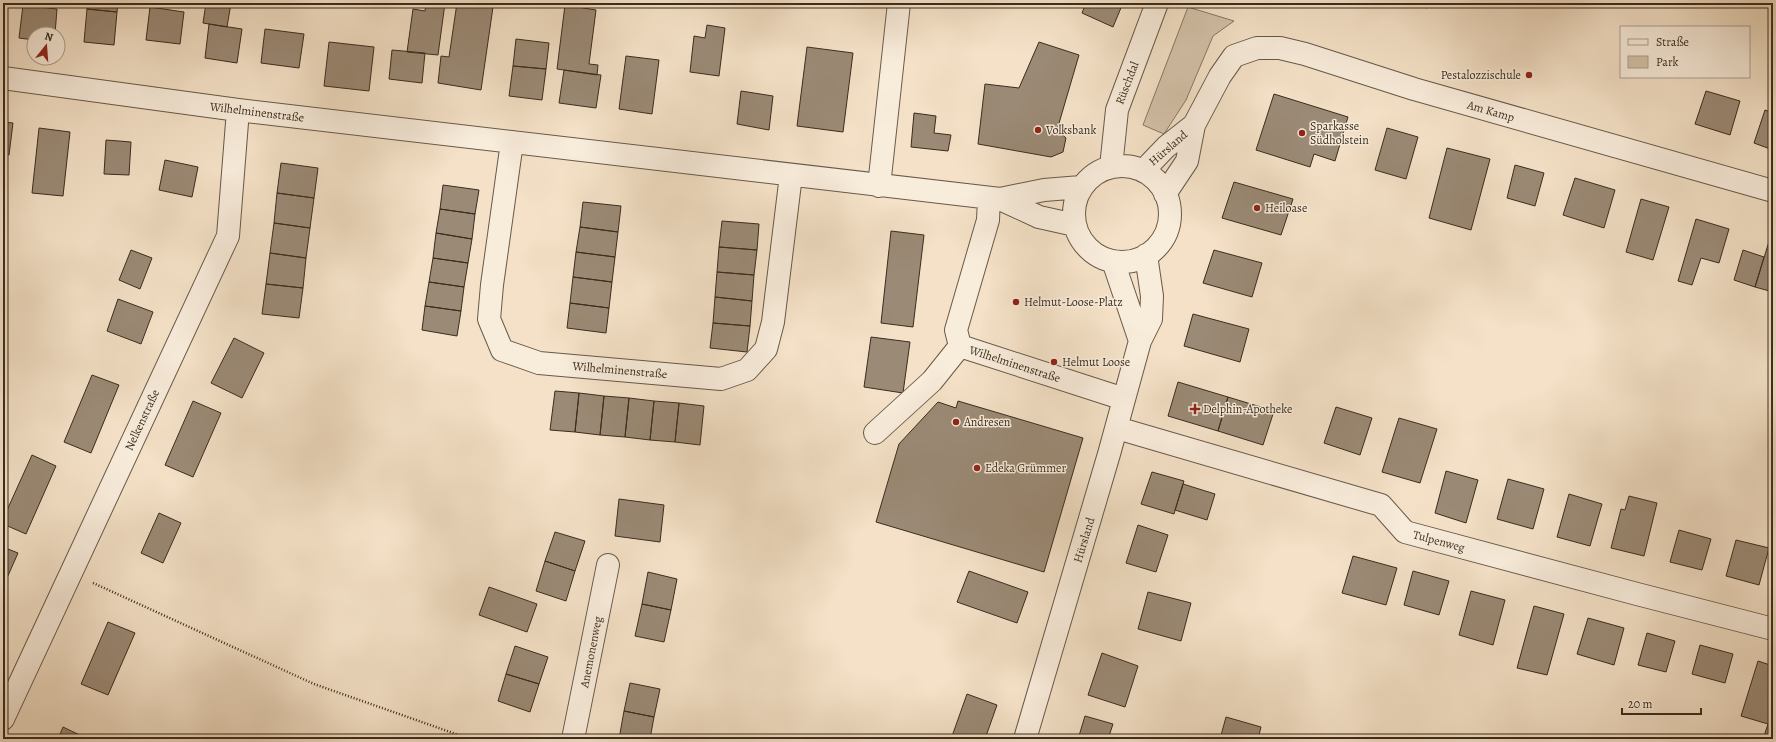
<svg xmlns="http://www.w3.org/2000/svg" width="1776" height="742" font-family="Alegreya,serif">
  <style>
    .green { fill: #d4c2aa; stroke: #877764 }
    .building { fill: #9b8a76; stroke: #3a2c1e }
    .lines { fill: none; stroke-linecap: round; stroke-linejoin: round }
    .minor-casing { stroke: #685948; stroke-width: 24 }
    .path { stroke: #3a2c1e; stroke-width: 2.5; stroke-dasharray: 1 2; stroke-linecap: butt }
    .minor { stroke: #f8ecdb; stroke-width: 22 }
    .poi-dot { fill: #8f2418; stroke: #f8ecdb; stroke-width: 1.5 }
    .labels { text-anchor: middle; stroke-width: 3; stroke-linejoin: round; paint-order: stroke }
    .poi-label { font-size: 12px; fill: #3a2c1e; stroke: #f8ecdb; text-anchor: start }
    .street-label { font-size: 12px; fill: #3a2c1e; stroke: #f8ecdb }
  </style>
  <rect width="100%" height="100%" fill="#f4e1c7"/>
  <filter id="stains"><feTurbulence type="fractalNoise" baseFrequency=".005" numOctaves="4"/><feColorMatrix values="0 0 0 0 .2 0 0 0 0 .09 0 0 0 0 .02 0 0 0 .5 -.17"/></filter>
  <radialGradient id="worn" r=".72"><stop offset=".6" stop-color="#630" stop-opacity="0"/><stop offset="1" stop-color="#630" stop-opacity=".3"/></radialGradient>
  <path class="green" d="M1188 7 1234 21 1213 36 1186 100 1164 134 1143 125Z"/>
  <path class="building" d="M88 3H118L117 12 87 9Z
    M206 3H231L227 27 203 23Z
    M426 3H445L438 55 407 52 413 9 425 11Z
    M457 3 493 7 481 90 438 83 441 56 449 57Z
    M1086 3H1123L1113 27 1082 13Z
    M1411 3H1429L1427 8Z
    M23 5 57 9 55 34H34V40L19 38Z
    M565 5 596 10 589 64 598 65 597 75 557 69Z
    M150 7 184 12 180 44 146 40Z
    M87 9 117 12 114 45 84 42Z
    M209 24 242 29 237 63 205 58Z
    M707 25 725 28 719 76 690 72 694 36 705 38Z
    M265 29 304 34 299 68 261 63Z
    M516 39 549 43 546 69 513 66Z
    M329 42 374 47 369 91 324 86Z
    M1039 42 1079 55 1057 130 1066 138 1063 152 1051 157 978 144 985 84 1019 88Z
    M807 47 853 53 843 132 797 126Z
    M392 50 425 53 422 83 389 79Z
    M626 56 659 60 652 114 619 109Z
    M513 66 546 69 542 100 509 96Z
    M564 70 601 75 596 108 559 103Z
    M741 91 773 96 769 130 737 124Z
    M1706 91 1740 101 1730 135 1695 124Z
    M1274 94 1348 117 1335 161 1314 154 1310 167 1256 150Z
    M1765 110 1773 113V150L1754 143Z
    M914 113 936 116 934 133 951 135 948 151 911 147Z
    M3 122 13 123 9 155 3 154Z
    M39 128 70 132 63 196 32 193Z
    M1387 128 1418 137 1406 179 1375 170Z
    M106 140 131 142 129 175 104 174Z
    M1447 148 1490 159 1471 230 1429 218Z
    M165 160 198 167 192 197 159 190Z
    M281 163 318 168 314 198 277 193Z
    M1515 165 1544 173 1535 206 1507 198Z
    M1575 178 1615 190 1604 228 1563 215Z
    M1234 182 1293 199 1281 235 1222 218Z
    M443 185 479 190 475 214 440 209Z
    M277 193 314 198 310 228 274 223Z
    M1641 199 1669 207 1653 260 1626 252Z
    M583 202 621 206 618 232 580 227Z
    M440 209 475 214 472 239 436 233Z
    M1696 219 1729 229 1719 263 1701 258 1692 285 1678 281Z
    M722 221 759 224 757 250 719 247Z
    M274 223 310 228 306 258 270 253Z
    M580 227 618 232 615 257 576 252Z
    M891 231 924 235 913 327 881 323Z
    M436 233 472 239 468 263 433 258Z
    M1771 235H1773V292L1755 287Z
    M719 247 757 250 754 275 717 272Z
    M131 250 152 258 140 289 119 280Z
    M1214 250 1262 263 1252 297 1203 283Z
    M1743 250 1764 257 1755 287 1734 280Z
    M576 252 615 257 612 282 573 277Z
    M270 253 306 258 303 288 266 284Z
    M433 258 468 263 464 287 429 282Z
    M717 272 754 275 752 301 715 297Z
    M573 277 612 282 609 308 570 303Z
    M429 282 464 287 461 311 425 306Z
    M266 284 303 288 299 318 262 314Z
    M715 297 752 301 750 326 713 323Z
    M118 299 153 312 141 344 107 331Z
    M570 303 609 308 606 333 567 328Z
    M425 306 461 311 457 336 422 330Z
    M1193 314 1249 329 1240 362 1184 346Z
    M713 323 750 326 747 352 710 348Z
    M871 337 910 342 903 393 864 387Z
    M234 338 264 353 242 398 211 383Z
    M92 375 119 385 91 453 64 442Z
    M1178 382 1228 397 1218 431 1168 416Z
    M555 391 579 393 575 432 550 430Z
    M579 393 604 396 600 435 575 432Z
    M604 396 629 398 625 437 600 435Z
    M1228 397 1274 411 1263 445 1218 431Z
    M629 398 654 401 650 440 625 437Z
    M193 401 221 413 193 477 165 465Z
    M654 401 679 403 675 442 650 440Z
    M958 401 1083 438 1044 572 876 522 899 444 938 402 956 408Z
    M679 403 704 406 700 445 675 442Z
    M1336 407 1372 418 1360 455 1324 443Z
    M1399 418 1437 429 1420 483 1382 472Z
    M32 455 56 466 26 534 3 524V519Z
    M1446 471 1478 480 1466 523 1435 513Z
    M1152 472 1184 481 1174 514 1141 504Z
    M1508 479 1544 489 1533 529 1497 519Z
    M1183 484 1215 494 1207 520 1175 510Z
    M1569 494 1602 504 1590 546 1557 537Z
    M1629 496 1657 503 1644 556 1611 548 1621 509 1625 510Z
    M619 499 664 505 660 542 615 536Z
    M159 513 181 523 163 563 141 553Z
    M1138 525 1168 535 1156 572 1126 563Z
    M1679 530 1711 539 1702 570 1670 562Z
    M555 532 585 541 575 571 545 561Z
    M1736 540 1769 548 1759 585 1726 576Z
    M3 547 18 553 3 587Z
    M1353 556 1397 568 1386 605 1342 593Z
    M545 561 575 571 566 601 536 591Z
    M969 571 1028 592 1017 623 957 602Z
    M1413 571 1449 581 1439 615 1404 605Z
    M648 572 677 579 671 610 642 604Z
    M489 587 537 604 527 632 479 615Z
    M1471 591 1505 600 1493 645 1459 635Z
    M1148 592 1191 603 1181 641 1138 629Z
    M642 604 671 610 664 642 635 636Z
    M1534 606 1564 614 1547 675 1517 668Z
    M1588 618 1624 628 1614 665 1577 654Z
    M108 622 135 633 108 695 81 684Z
    M1647 633 1675 641 1666 672 1638 665Z
    M1700 645 1733 654 1725 683 1692 674Z
    M515 646 548 657 539 684 506 674Z
    M1102 653 1138 666 1125 707 1088 695Z
    M1758 661 1773 666V739H1763L1768 724 1741 716Z
    M506 674 539 684 530 712 498 701Z
    M630 683 660 689 654 717 624 711Z
    M967 694 997 705 985 739H951Z
    M624 711 654 717 650 739H619Z
    M1085 716 1113 724 1108 739H1078Z
    M1226 717 1261 727 1258 739H1220Z
    M63 727 86 738V739H58Z"/>
  <g class="lines">
    <g class="minor-casing">
      <path id="minor" d="M3 78 238 110 1000 199 1044 190 1081 187
        M512 142 492 285 489 319 502 350 539 363 721 379 747 370 766 349 773 322 791 175
        M1074 214a48 48 0 1 1 96 0a48 48 0 1 1-96 0Z
        M1111 167 1117 110 1157 3
        M1143 171 1166 147 1194 125
        M879 186 899 3
        M1165 194 1187 161 1194 125 1220 76 1234 56 1257 48H1280L1305 54 1414 89 1773 191
        M989 198 988 220 956 330 960 346 1124 399
        M1000 199 1039 217 1075 225
        M1113 261 1140 341
        M1117 428 1381 505 1405 532 1637 594 1773 629
        M875 433 932 381 960 346
        M3 719 228 236 238 110
        M573 739 608 565
        M1025 739 1109 454 1140 341 1151 319 1152 296 1146 255"/>
    </g>
    <path class="path" d="M93 583 314 684 470 739"/>
    <use href="#minor" class="minor"/>
  </g>
  <g class="poi-dot">
    <circle cx="1529" cy="75" r="4"/>
    <circle cx="1038" cy="130" r="4"/>
    <circle cx="1302" cy="133" r="4"/>
    <circle cx="1257" cy="208" r="4"/>
    <circle cx="1016" cy="302" r="4"/>
    <circle cx="1054" cy="362" r="4"/>
    <path d="M1193 403h4v4h4v4h-4v4h-4v-4h-4v-4h4z"/>
    <circle cx="956" cy="422" r="4"/>
    <circle cx="977" cy="468" r="4"/>
  </g>
  <g class="labels">
    <g class="poi-label">
      <text x="1521" y="79" text-anchor="end">Pestalozzischule</text>
      <text x="1310" y="130">Sparkasse<tspan x="1310" dy="14">Südholstein</tspan></text>
      <text x="1046" y="134">Volksbank</text>
      <text x="1265" y="212">Heiloase</text>
      <text x="1024" y="306">Helmut-Loose-Platz</text>
      <text x="1062" y="366">Helmut Loose</text>
      <text x="1203" y="413">Delphin-Apotheke</text>
      <text x="964" y="426">Andresen</text>
      <text x="985" y="472">Edeka Grümmer</text>
    </g>
    <g class="street-label">
      <text transform="translate(1127 83) rotate(-69)" y="4">Rüschdal</text>
      <text transform="translate(1491 111) rotate(16)" y="4">Am Kamp</text>
      <text transform="translate(257 112) rotate(7)" y="4">Wilhelminenstraße</text>
      <text transform="translate(1168 148) rotate(-41)" y="4">Hürsland</text>
      <text transform="translate(1015 364) rotate(18)" y="4">Wilhelminenstraße</text>
      <text transform="translate(620 370) rotate(5)" y="4">Wilhelminenstraße</text>
      <text transform="translate(142 420) rotate(-65)" y="4">Nelkenstraße</text>
      <text transform="translate(1084 540) rotate(-73)" y="4">Hürsland</text>
      <text transform="translate(1439 541) rotate(15)" y="4">Tulpenweg</text>
      <text transform="translate(591 652) rotate(-79)" y="4">Anemonenweg</text>
    </g>
  </g>
  <rect width="1776" height="742" fill="none" stroke="#f4e1c7" stroke-width="16"/>
  <rect x="4" y="4" width="1768" height="734" fill="none" stroke="#3a2c1e" stroke-width="2"/>
  <rect x="8" y="8" width="1760" height="726" fill="none" stroke="#3a2c1e"/>
  <rect x="1620" y="26" width="130" height="52" fill="#f8ecdb" stroke="#ac9f8f"/>
  <rect x="1628" y="39" width="20" height="6" fill="#f8ecdb" stroke="#ac9f8f"/>
  <text x="1656" y="46" font-size="12" fill="#3a2c1e">Straße</text>
  <rect x="1628" y="56" width="20" height="12" fill="#d4c2aa" stroke="#ac9f8f"/>
  <text x="1656" y="66" font-size="12" fill="#3a2c1e">Park</text>
  <g transform="translate(46 46) rotate(17)"><circle r="19" fill="#f8ecdb" stroke="#ac9f8f"/>
  <path d="M0-3L7 15L0 10L-7 15Z" fill="#8f2418"/>
  <text y="-6" font-size="11" font-weight="bold" text-anchor="middle" fill="#3a2c1e">N</text>
  </g>
  <path d="M1622 708v6h79v-6" fill="none" stroke="#3a2c1e" stroke-width="2"/>
  <text x="1628" y="708" font-size="12" fill="#3a2c1e" stroke="#f8ecdb" stroke-width="3" paint-order="stroke">20 m</text>
  <rect width="100%" height="100%" filter="url(#stains)"/>
  <rect width="100%" height="100%" fill="url(#worn)"/>
</svg>
